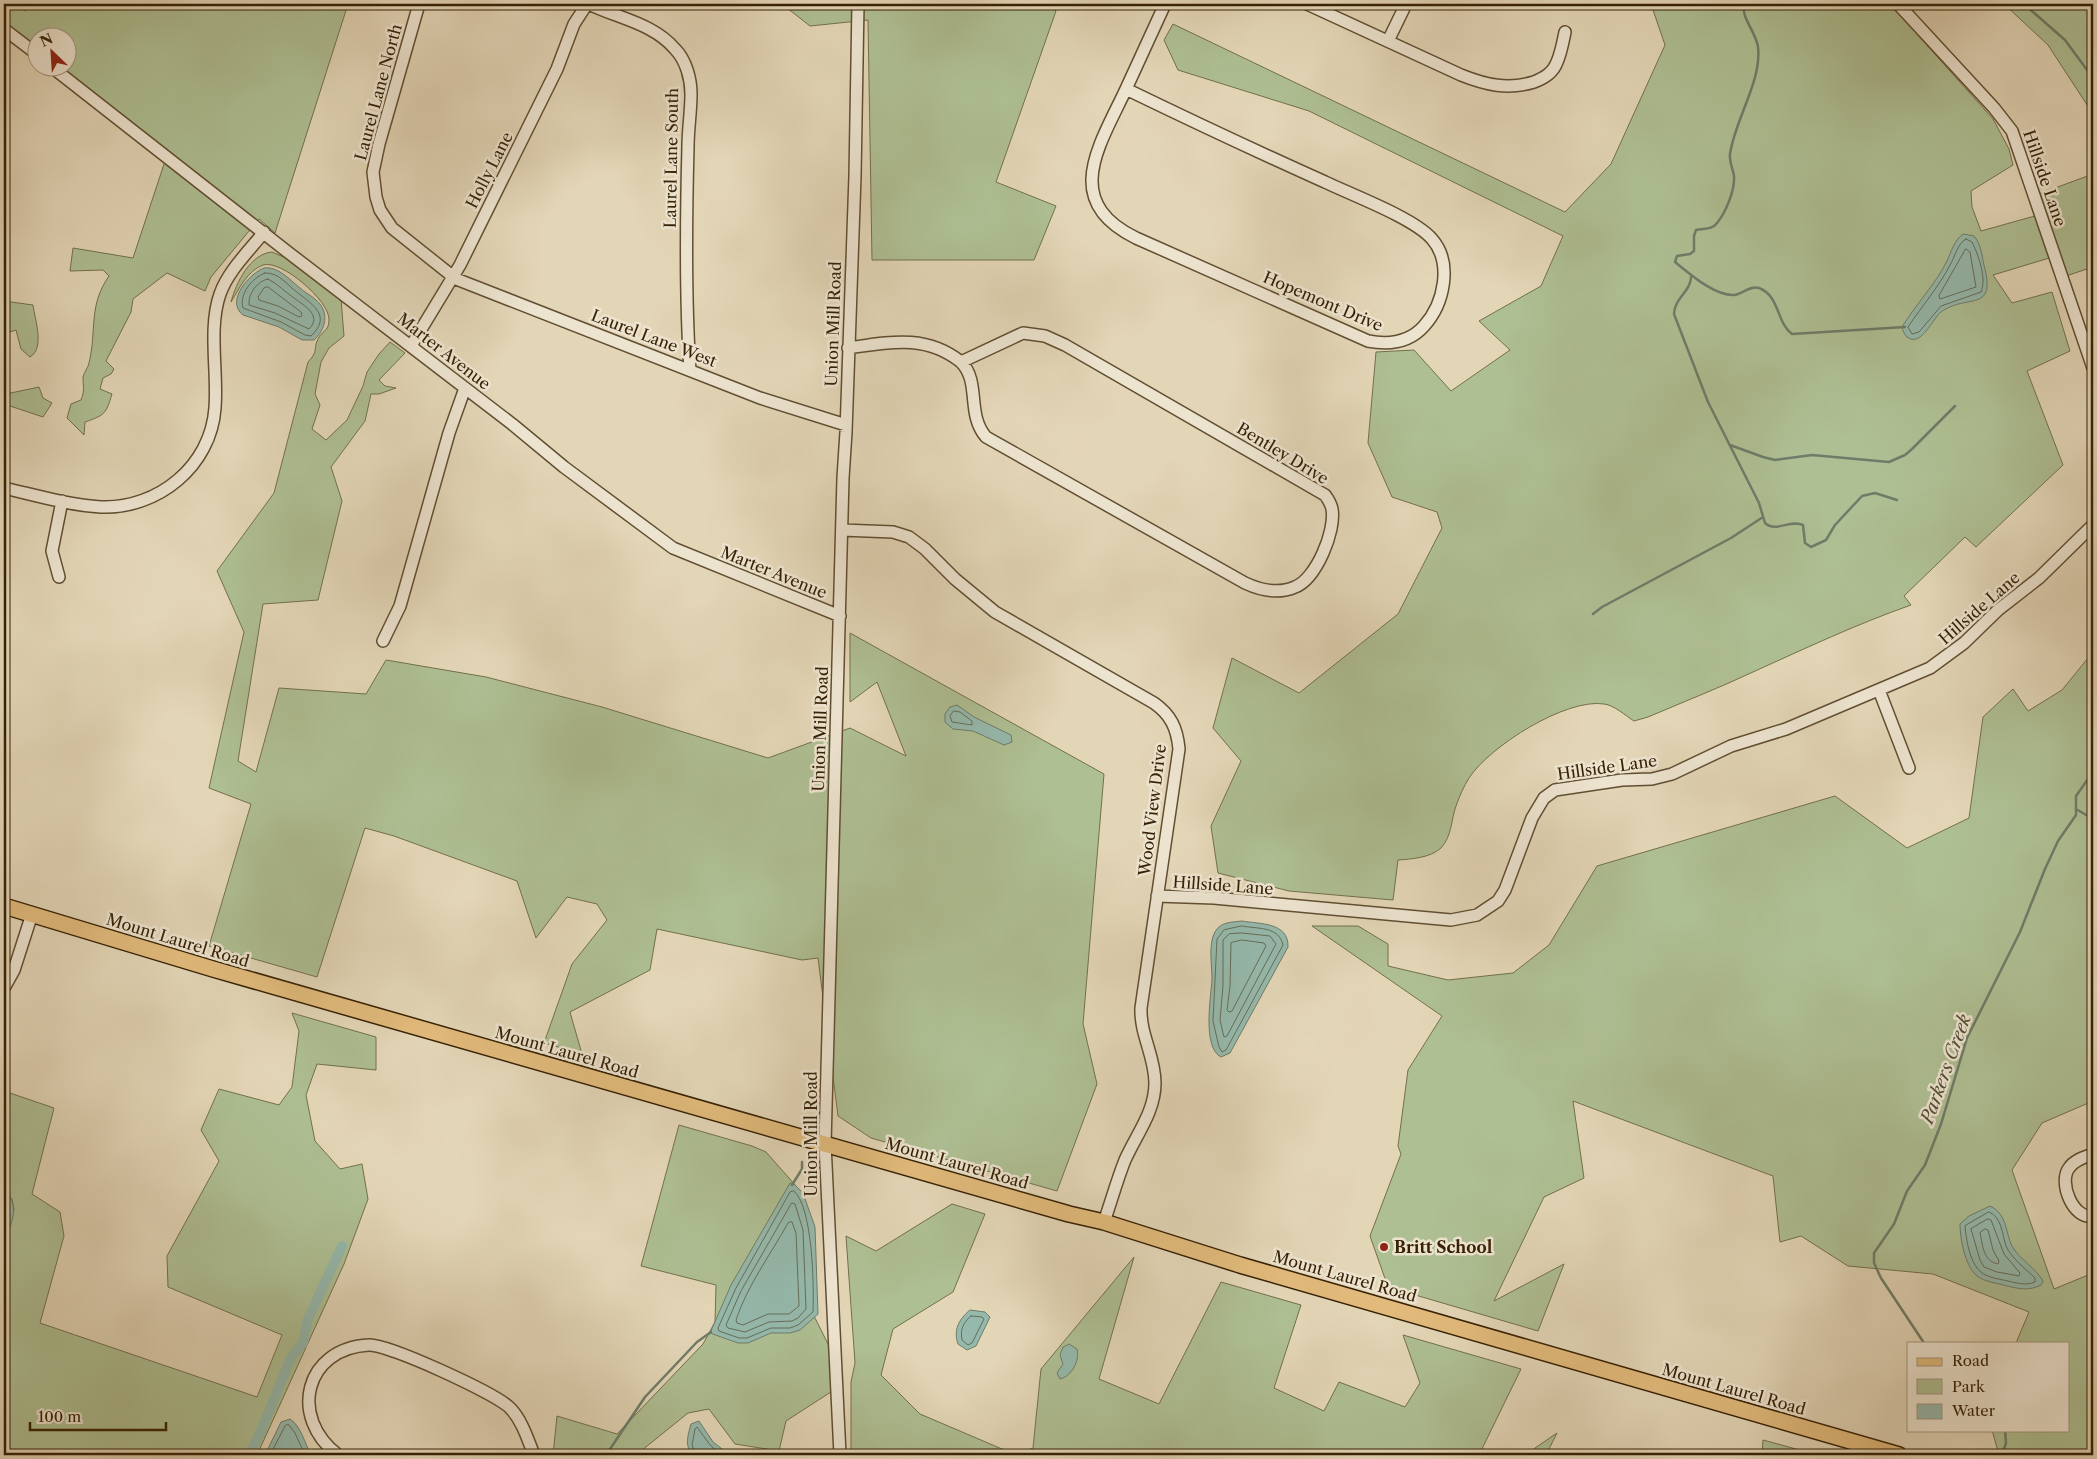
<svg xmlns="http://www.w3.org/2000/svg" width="2097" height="1459" font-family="'Libre Caslon Text',serif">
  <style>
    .green { fill: #aebf93; stroke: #72704c }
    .water { fill: #95b9ac; stroke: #6f7c69 }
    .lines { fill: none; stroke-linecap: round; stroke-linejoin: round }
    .shore { stroke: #666d58; stroke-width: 1 }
    .stream { stroke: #6f7c69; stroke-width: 2.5 }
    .canal { stroke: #95b9ac; stroke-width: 10 }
    .minor-casing { stroke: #614e32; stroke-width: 14 }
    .major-casing { stroke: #362105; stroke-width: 18 }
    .minor { stroke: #ede4d0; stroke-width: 11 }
    .major { stroke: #e2bb7c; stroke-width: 15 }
    .poi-dot { fill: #8f2418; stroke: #ede4d0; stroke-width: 2 }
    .labels { text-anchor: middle; stroke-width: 5; stroke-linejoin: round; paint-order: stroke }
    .street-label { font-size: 16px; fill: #362105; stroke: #ede4d0 }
    .poi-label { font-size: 16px; font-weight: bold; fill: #362105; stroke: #ede4d0; text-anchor: start }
    .water-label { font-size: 18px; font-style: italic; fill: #524f37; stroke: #ede4d0 }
  </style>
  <rect width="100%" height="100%" fill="#e3d6b7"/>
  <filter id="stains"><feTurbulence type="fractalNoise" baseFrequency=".004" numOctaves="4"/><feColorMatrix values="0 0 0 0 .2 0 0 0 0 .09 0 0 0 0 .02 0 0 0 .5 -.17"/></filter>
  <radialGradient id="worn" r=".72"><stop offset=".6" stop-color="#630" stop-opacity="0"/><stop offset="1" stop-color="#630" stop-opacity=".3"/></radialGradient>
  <path class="green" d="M4 4H15L25 11 31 4H348L275 233 259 219 211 277 205 291 167 273 133 299 131 312 106 361 114 369 111 374 103 378 100 389 112 394C106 414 105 415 85 422L84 435 67 418 71 404 81 400C85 390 83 387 83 377 84 372 88 368 89 363 97 330 88 306 109 276L103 270 70 271 73 248 133 258 167 155 55 68H68V38H38L37 53 4 27Z
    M782 4H1047L1056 11 996 182 1056 206 1034 260H872L868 20 810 26Z
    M1651 4H1890L1993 119 2009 149 2013 165 1971 191 1972 207 1981 231 2042 214 2036 195 2093 174V267L2063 277 2056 256 1993 275 2012 303 2052 292 2070 351 2027 371 2063 465 1976 547 1965 537 1904 596 1911 605C1857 624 1806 648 1753 672 1719 688 1683 702 1648 717L1634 721C1626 716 1614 705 1604 704 1566 698 1490 746 1469 778 1464 786 1459 797 1456 806 1451 820 1452 836 1441 848 1430 858 1411 859 1398 860L1393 900 1289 891 1218 873 1211 826 1241 761 1213 728 1232 658 1299 693 1398 614 1442 528 1437 512 1392 497 1368 443 1376 352 1414 350 1451 391 1510 350 1479 321 1541 286 1563 236 1309 111 1178 70 1164 40 1173 24 1565 212 1611 164 1665 45Z
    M2004 4H2093V114L2048 45Z
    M272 252 286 258 341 299 344 336 329 348 321 362 315 394 320 405 312 429 326 440 347 420 363 386 367 372 379 354 390 342 405 353 379 380 385 386 396 388 379 394H371L365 421 331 467 342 501 318 600 263 604 238 761 256 772 279 688 366 694 386 660 486 677 602 707 768 758 850 728 906 756 877 682 850 702V633L1104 774 1083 1024 1097 1084 1057 1191 871 1138 838 1116 818 958 802 960 657 929 650 970 570 1012 582 1054 544 1043 572 964 607 920 597 904 567 897 536 938 517 881 394 836 365 828 317 977 209 946 251 804 209 788 244 632 217 571 274 493 308 362C319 351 313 348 318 339 321 331 329 332 329 320 330 301 281 259 263 265 247 271 239 289 231 302 236 283 250 254 272 252Z
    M4 301 33 305C35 320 45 348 30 357L21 349 16 330 4 334Z
    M39 387 43 398 52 403 43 417 4 404V393L6 394Z
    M2093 652V1101L2042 1123 2012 1170 2054 1289 2093 1273V1361L2089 1367 2093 1394V1455H1999L1992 1430H2068V1343H2016L2029 1312 1933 1274 1848 1266 1801 1236 1780 1242 1773 1176 1573 1101 1584 1178 1544 1197 1494 1301 1564 1264 1538 1331 1388 1287 1370 1236 1401 1154 1398 1146 1408 1070 1442 1016 1312 926H1358L1388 944V966L1448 980 1513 973 1549 945 1597 866 1835 796 1907 848 1969 818 1983 717 2013 689 2028 711 2062 690Z
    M292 1013 376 1037V1070L317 1064 306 1095 315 1141 340 1169 362 1164 368 1199 344 1264 257 1455H4V1243L14 1209 12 1199 4 1191V1091L54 1108 32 1194 60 1212 64 1236 40 1323 257 1397 282 1335 168 1287 167 1256 219 1161 201 1130 219 1089 279 1105 292 1087 299 1031Z
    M679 1125 752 1146 766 1152 796 1186 807 1302 833 1354 834 1390 786 1421 779 1451 735 1444 709 1409 688 1413 636 1455H553L557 1416 617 1434 703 1344 715 1322 716 1285 641 1266Z
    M952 1204 985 1214 953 1292 893 1329 881 1375 920 1414 1016 1455 1033 1448 1041 1369 1134 1257 1099 1379 1159 1404 1221 1282 1301 1305 1274 1388 1324 1411 1339 1382 1405 1407 1420 1383 1403 1335 1521 1369 1479 1455H851V1382L855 1363 846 1236 876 1251Z
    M1557 1433 1546 1455H1531L1535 1448Z
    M1763 1440 1818 1455H1762Z"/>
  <path class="water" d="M1963 234 1974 236C1981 244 1982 256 1984 265 1997 314 1967 293 1941 312 1933 318 1921 348 1907 337 1904 334 1903 331 1902 327 1916 304 1935 285 1947 261 1951 252 1954 241 1963 234Z
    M264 268C278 266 290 280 300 288 305 293 311 295 316 300 330 312 326 329 314 340H302L279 327 243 315C225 301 249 274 264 268Z
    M957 705 974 717 1011 735 1012 742 1004 745 973 731 953 729 945 722V714L950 707Z
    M1242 921C1259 924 1289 922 1288 947L1230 1053 1221 1057C1202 1047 1211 997 1212 979 1212 966 1208 944 1215 932 1220 922 1232 922 1242 921Z
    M790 1183H793L803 1193 815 1227 818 1314 800 1330 790 1333H771L748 1343H738L710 1333 731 1285Z
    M4 1191C22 1205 10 1226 4 1243Z
    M1990 1206C2007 1214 2005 1231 2012 1246 2020 1260 2035 1267 2043 1281L2041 1285C2029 1291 2020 1289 2007 1286 1997 1283 1985 1282 1977 1276 1965 1266 1960 1239 1960 1224L1969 1216Z
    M970 1310 985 1312 990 1317 976 1346 967 1350 958 1344C953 1330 959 1319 970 1310Z
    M1069 1344 1077 1349C1080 1360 1072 1376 1060 1379L1057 1373 1063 1364 1060 1355 1063 1347Z
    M290 1419C301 1426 305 1444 311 1455H265L281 1422Z
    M699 1421 713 1442 730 1455H693C684 1446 688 1435 691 1424Z"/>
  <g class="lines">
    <path class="shore" d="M1966 239 1972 242C1978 254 1987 278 1981 292L1941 306 1919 332 1912 334 1908 327C1922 306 1938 288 1950 265 1955 257 1957 244 1966 239Z
      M1966 249 1970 252 1976 287 1940 299 1939 296Z
      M265 273C279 272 288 286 298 293 313 305 332 316 311 336L305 335 281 322 243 308C239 294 252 278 265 273Z
      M268 279C278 284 285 292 294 298 303 305 323 315 309 329L275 313 249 305C248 294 257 281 268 279Z
      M268 287 301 312 302 316 299 317 278 306 259 300 258 297 264 288Z
      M954 711 960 712 972 721V725L952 722 950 716Z
      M1242 926C1257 929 1279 926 1283 945L1226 1050 1222 1052 1219 1047 1213 1021 1217 939 1224 930Z
      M1242 933 1270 936 1276 944 1227 1036 1224 1037 1220 1020 1223 986V940L1229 934Z
      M1242 940 1264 943 1266 946 1232 1011 1229 1012 1227 1010 1230 986 1231 943Z
      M794 1191C813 1208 814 1286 813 1312L798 1325 790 1328H771L747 1338H739L719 1331 718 1328 736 1288 790 1192Z
      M792 1203 795 1204 803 1230 806 1309 798 1318 792 1321 769 1322 745 1332 728 1328 726 1325 741 1291Z
      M1989 1212C2002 1217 2002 1234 2006 1246 2012 1259 2025 1268 2035 1278V1282C2026 1286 2017 1283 2008 1281 1999 1279 1990 1278 1982 1273 1970 1265 1966 1239 1965 1226Z
      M1988 1219 1991 1220 2004 1254 2020 1273 2019 1276 1997 1272 1984 1267 1980 1260 1971 1229Z
      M792 1222 796 1233 799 1306 789 1314H768L743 1325 737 1323 736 1320C747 1286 771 1254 788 1223Z
      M1985 1229 1988 1230 1993 1250 1999 1261 1998 1264C1983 1261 1983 1246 1980 1233Z
      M971 1316 982 1317 984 1319 972 1343 968 1345 962 1340C960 1329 963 1323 971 1316Z
      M270 1455 285 1426 288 1424 295 1433 305 1455
      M696 1455 692 1445 695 1429 697 1427 710 1445 722 1455"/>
    <path class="stream" d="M1744 4C1741 18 1756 32 1758 47 1762 81 1735 119 1730 154 1729 162 1733 169 1734 176 1735 190 1726 212 1717 223 1712 230 1704 228 1696 230L1694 236V251L1690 254 1677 256 1675 262C1689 273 1714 296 1734 295 1742 294 1751 285 1759 288 1780 296 1776 322 1792 334L1905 327
      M2024 4 2065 40 2093 78
      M1691 277C1691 291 1674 299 1674 314L1708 402 1759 503 1765 523C1776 533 1790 519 1803 525L1805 543 1811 547 1826 540 1835 525 1862 496 1875 493 1897 500
      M1730 445 1763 457 1775 460 1812 455 1889 462 1905 455 1912 449 1955 406
      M1593 614 1602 607 1731 538 1763 517
      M2076 809 2093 819
      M792 1185 802 1169V1162
      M1924 1343 1881 1278 1874 1263V1253L1894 1224 1907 1191 1925 1165 1941 1124 1967 1038 2020 932 2045 869 2058 841 2076 815V796L2093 772
      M606 1455 645 1397 697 1342 711 1332
      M2002 1455 2006 1443 2005 1430"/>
    <path class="canal" d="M249 1455 260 1433 291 1358 303 1343 308 1319 342 1246"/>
    <g class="minor-casing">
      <path id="minor" d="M419 4 379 144 373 172 376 197 380 210 392 228 456 279 760 398 846 425
        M589 4C617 18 653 23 675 49 686 60 691 79 691 94 691 112 688 129 688 147 686 221 685 296 690 370
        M1307 4 1461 75C1486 85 1508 90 1534 82 1544 78 1553 73 1557 62 1561 53 1563 42 1565 32
        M1898 4 1994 108 2012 131 2093 368
        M4 29 38 55
        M1388 41 1406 4
        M53 68 289 253 512 424 564 467 673 548 840 616
        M1126 89C1192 121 1258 152 1325 182 1352 195 1414 218 1432 239 1453 263 1444 304 1424 326 1409 343 1389 345 1368 341L1136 238C1060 201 1100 145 1126 89Z
        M1126 89 1165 4
        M1023 333 1045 336 1065 345 1325 495C1328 499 1331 504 1332 509 1336 531 1316 579 1295 587 1279 594 1260 590 1245 583L986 437C966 414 981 382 961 362Z
        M411 346 460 265 557 69 574 24 587 4
        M848 348C890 342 926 334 961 362
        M4 488C35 495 68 505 101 507 158 509 211 466 215 408 218 372 208 328 220 294 228 271 249 251 264 232
        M842 530 893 532 909 537 925 549 955 579 995 612 1154 703C1171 715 1177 728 1179 749L1141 1008C1140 1035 1155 1056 1155 1083 1155 1112 1136 1135 1125 1160 1117 1180 1111 1202 1104 1222
        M59 577 52 551 62 501
        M383 641 400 606 449 433 465 388
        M1879 690 1909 768
        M1157 896 1214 898 1451 920 1477 915 1498 901 1505 890 1532 818 1544 798 1555 790 1622 780 1652 779 1672 774 1731 746 1786 729 1930 668 1964 643 1998 610 2039 578 2093 525
        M4 988 14 970 32 914
        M2093 1154C2085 1157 2074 1160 2069 1168 2058 1182 2073 1220 2093 1216
        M338 1455C288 1417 305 1348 369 1345 388 1344 497 1394 510 1408 522 1420 528 1440 534 1455
        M840 1455 825 1144 843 478 846 432 855 176 858 4"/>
    </g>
    <g class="major-casing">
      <path id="major" d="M4 906 213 969 1069 1214 1104 1222 1240 1265 1899 1455"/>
    </g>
    <use href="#minor" class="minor"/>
    <use href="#major" class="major"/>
  </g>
  <circle class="poi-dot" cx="1384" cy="1247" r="5"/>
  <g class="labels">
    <g class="street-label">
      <text transform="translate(378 92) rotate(-75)" y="6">Laurel Lane North</text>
      <text transform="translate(671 158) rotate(-89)" y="6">Laurel Lane South</text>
      <text transform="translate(489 170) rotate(-63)" y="6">Holly Lane</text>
      <text transform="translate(2045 178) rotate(71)" y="6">Hillside Lane</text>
      <text transform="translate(1323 301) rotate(23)" y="6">Hopemont Drive</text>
      <text transform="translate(833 324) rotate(-88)" y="6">Union Mill Road</text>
      <text transform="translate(654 338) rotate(21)" y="6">Laurel Lane West</text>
      <text transform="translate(444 351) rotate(38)" y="6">Marter Avenue</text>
      <text transform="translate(1283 453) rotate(31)" y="6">Bentley Drive</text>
      <text transform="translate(774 572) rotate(22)" y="6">Marter Avenue</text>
      <text transform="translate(1979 608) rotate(-41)" y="6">Hillside Lane</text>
      <text transform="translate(820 729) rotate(-88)" y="6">Union Mill Road</text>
      <text transform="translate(1607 767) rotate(-8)" y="6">Hillside Lane</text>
      <text transform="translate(1152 810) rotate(-83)" y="6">Wood View Drive</text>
      <text transform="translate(1223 885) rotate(4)" y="6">Hillside Lane</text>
      <text transform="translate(178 940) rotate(17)" y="6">Mount Laurel Road</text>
      <text transform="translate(567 1052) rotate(16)" y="6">Mount Laurel Road</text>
      <text transform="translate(811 1134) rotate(-90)" y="6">Union Mill Road</text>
      <text transform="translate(957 1163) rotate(16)" y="6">Mount Laurel Road</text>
      <text transform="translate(1345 1276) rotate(16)" y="6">Mount Laurel Road</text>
      <text transform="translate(1734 1389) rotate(16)" y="6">Mount Laurel Road</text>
    </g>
    <g class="poi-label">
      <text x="1394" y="1253">Britt School</text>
    </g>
    <g class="water-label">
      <text transform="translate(1946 1069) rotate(-70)" y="6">Parkers Creek</text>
    </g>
  </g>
  <rect width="2097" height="1459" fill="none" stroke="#e3d6b7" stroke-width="20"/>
  <rect x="5" y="5" width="2087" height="1449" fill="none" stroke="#362105" stroke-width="2.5"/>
  <rect x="10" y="10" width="2077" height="1439" fill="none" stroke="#362105"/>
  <rect x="1907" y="1342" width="162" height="90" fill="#ede4d0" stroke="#a4967f"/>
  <rect x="1917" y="1358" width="25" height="8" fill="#e2bb7c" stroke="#a4967f"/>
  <text x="1952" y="1366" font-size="15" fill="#362105">Road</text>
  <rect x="1917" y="1379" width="25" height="15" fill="#aebf93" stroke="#a4967f"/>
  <text x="1952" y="1392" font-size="15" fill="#362105">Park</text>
  <rect x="1917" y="1404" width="25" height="15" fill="#95b9ac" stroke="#a4967f"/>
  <text x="1952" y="1416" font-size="15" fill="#362105">Water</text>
  <g transform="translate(52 52) rotate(335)"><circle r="24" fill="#ede4d0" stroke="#a4967f"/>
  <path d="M0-4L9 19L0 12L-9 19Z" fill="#8f2418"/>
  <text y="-8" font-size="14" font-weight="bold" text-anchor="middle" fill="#362105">N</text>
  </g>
  <path d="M30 1422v8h136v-8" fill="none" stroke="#362105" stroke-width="2.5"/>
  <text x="38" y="1422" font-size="15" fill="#362105" stroke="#ede4d0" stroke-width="4" paint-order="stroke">100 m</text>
  <rect width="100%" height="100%" filter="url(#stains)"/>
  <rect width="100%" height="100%" fill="url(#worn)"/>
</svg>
